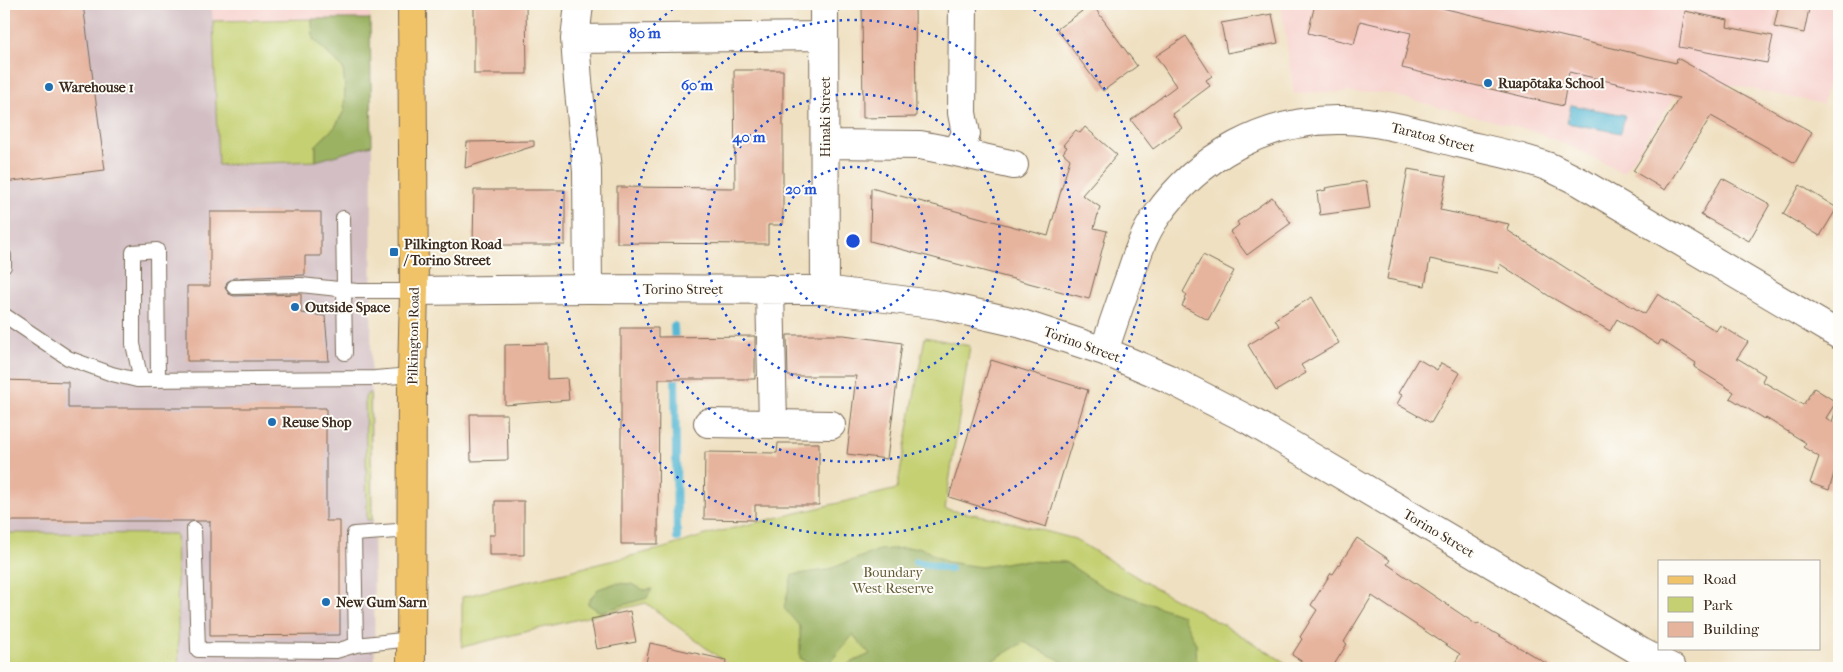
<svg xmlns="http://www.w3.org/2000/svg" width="1843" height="672" font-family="'IM FELL French Canon',serif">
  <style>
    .built { fill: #f7d0cc }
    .industrial { fill: #d2bec3 }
    .green { fill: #c4d072; stroke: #807d48 }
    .forest { fill: #9bb264; stroke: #6b6e41 }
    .water { fill: #56b8d4; stroke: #487179 }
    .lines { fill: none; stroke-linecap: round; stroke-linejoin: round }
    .stream { stroke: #56b8d4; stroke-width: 8 }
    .building { fill: #e6b39d }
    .service-casing { stroke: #7a6a57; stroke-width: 16 }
    .minor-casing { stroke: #7a6a57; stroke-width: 30 }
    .primary-casing { stroke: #7a6a57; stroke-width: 30 }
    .service { stroke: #fff; stroke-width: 14 }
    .minor { stroke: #fff; stroke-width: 28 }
    .primary { stroke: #f0c369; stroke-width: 28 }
    .ring { fill: none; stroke: #1d4ed8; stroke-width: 2.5; stroke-dasharray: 2.5 5 }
    .poi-dot { fill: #1f6fb2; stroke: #fdfcf7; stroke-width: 2 }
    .labels { text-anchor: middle; stroke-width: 4; stroke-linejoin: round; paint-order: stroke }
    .poi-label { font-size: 14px; font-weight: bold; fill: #3b2a1e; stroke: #fdfcf7; text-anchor: start }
    .street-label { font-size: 14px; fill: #3b2a1e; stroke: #fdfcf7 }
    .park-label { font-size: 14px; fill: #645c37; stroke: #fdfcf7 }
    .centre { fill: #1d4ed8; stroke: #fdfcf7; stroke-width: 2.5 }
    .ring-label { font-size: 15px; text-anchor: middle; font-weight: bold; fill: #1d4ed8; stroke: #fdfcf7; stroke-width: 4; stroke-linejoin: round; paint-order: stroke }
  </style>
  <rect width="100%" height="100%" fill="#fdfcf7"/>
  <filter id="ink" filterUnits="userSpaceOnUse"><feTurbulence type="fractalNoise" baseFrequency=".02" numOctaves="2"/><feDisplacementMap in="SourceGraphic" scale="10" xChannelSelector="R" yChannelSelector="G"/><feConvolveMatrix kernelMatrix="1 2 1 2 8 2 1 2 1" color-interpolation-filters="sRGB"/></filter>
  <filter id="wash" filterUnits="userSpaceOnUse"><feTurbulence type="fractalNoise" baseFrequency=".0096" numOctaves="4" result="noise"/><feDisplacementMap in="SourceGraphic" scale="20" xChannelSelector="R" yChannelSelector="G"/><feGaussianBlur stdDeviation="1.12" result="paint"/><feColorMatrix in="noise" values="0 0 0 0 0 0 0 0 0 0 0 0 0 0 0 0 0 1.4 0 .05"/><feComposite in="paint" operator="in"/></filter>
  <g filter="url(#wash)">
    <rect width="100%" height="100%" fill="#efe0c1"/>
    <path class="built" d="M211 4H370V19L213 21Z
      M1281 4H1839V29L1823 104 1689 76 1623 173 1579 150 1536 132 1385 93 1321 92 1294 94Z"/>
    <path class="industrial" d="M4 4H211L213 21 370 19 372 145 371 377 375 668H179L176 534 4 533Z"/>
    <path class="green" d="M312 19 313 39 343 68 345 88 344 111 335 127 316 145V161L218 165 213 21Z
      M925 337 970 346 945 509 999 519 1075 539 1153 587 1222 624 1294 668H733L646 603 462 647V597L664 548 709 534 897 489Z
      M370 393 372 520H367L365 398 367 394Z
      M4 533 176 534 179 668H4Z"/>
    <path class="forest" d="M312 19H370L372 145 316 161V145L335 127 344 111 345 88 343 68 313 39Z
      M919 547 947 562 981 567 1017 561 1065 562 1105 588 1182 615 1196 644 1197 668H1075L1024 642 993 660 994 668H851L848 664 870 654 853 635 825 668H817L800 658V627L784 608 792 575 827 570 879 550Z
      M616 583 631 584 644 590 652 589 647 598 600 612 588 604V602L598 589Z"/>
    <path class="water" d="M1571 105 1625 115 1621 133 1567 123Z"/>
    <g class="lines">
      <path class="stream" d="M674 326 675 347
        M675 371 677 538
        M916 562 950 569"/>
    </g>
    <g id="blocks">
      <path class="building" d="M4 4H83L105 170 4 182Z
        M474 4H526L527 74H474Z
        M862 4H915L916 117 863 118Z
        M1092 4 1137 66 1103 91 1057 29Z
        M1315 4H1425L1676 63 1677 58 1812 132 1795 163 1711 116 1665 190 1633 171 1679 98 1569 72 1563 106 1402 68 1411 33 1360 21 1354 44 1308 33Z
        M1779 4H1810L1804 33 1774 27Z
        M1685 11 1728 20 1727 27 1773 36 1767 63 1679 47Z
        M1272 14 1278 43 1227 53 1221 23Z
        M1186 36 1212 76 1206 80 1210 86 1172 114 1182 128 1153 149 1131 120 1176 86 1156 56Z
        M734 70H783V225H768V244L617 243V187L735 188Z
        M1085 127 1117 155 1082 195 1100 207 1094 228 1107 231 1089 299 870 241 871 188 1048 236 1070 159 1063 153 1067 147 1063 145 1076 130 1080 133Z
        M534 141V146L465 168 467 142Z
        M1408 169 1447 176 1440 210 1509 224 1507 230 1583 279 1645 314 1658 294 1716 331 1720 325 1748 342 1737 358 1765 375 1762 381 1803 405 1814 388 1836 402 1826 418 1832 422 1836 409H1839V469L1836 467 1829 490 1810 483 1819 457 1803 447 1806 443 1766 418 1765 419 1730 398 1734 392 1694 367 1696 363 1661 340 1658 345 1617 319 1610 331 1549 296 1500 264 1498 273 1430 259 1425 286 1387 279Z
        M1722 178 1770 204 1749 241 1701 215Z
        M1366 181 1370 208 1320 215 1317 192 1326 190 1325 188Z
        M1800 185 1837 208 1820 236 1783 214Z
        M474 190H565V245H473Z
        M1272 197 1291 223 1247 255 1230 232 1239 225 1237 222Z
        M210 212H321V256H305V275L234 278 227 282 225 288 229 294 234 296 301 294V313L325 316 329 361H187V286H210Z
        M1203 255 1234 271 1208 320 1182 306 1187 295 1183 292Z
        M1312 297 1339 343 1301 365 1306 373 1276 391 1248 345 1279 326 1275 319Z
        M621 328H658V337L755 336V379H659L658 544H621Z
        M787 335H844L902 343 887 459 847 454 856 376H788Z
        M548 344V379L567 378 569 400 505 405V345Z
        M1418 359 1437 370 1441 363 1460 373 1431 423 1397 404 1402 395 1398 393Z
        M991 360 1088 390 1046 527 949 497Z
        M4 380 68 382V408H326V521H340V635L210 636V521H6L4 494Z
        M470 414H507L508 460 471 461Z
        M778 443H819V505H755V520L704 519 705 452 777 453Z
        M495 501H524V555H489V535H495Z
        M1357 538 1390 560 1387 564 1477 625 1478 623 1554 668H1452L1460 654 1372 596 1344 642 1347 644 1332 668H1312L1292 655 1302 639 1300 637 1317 610 1311 605 1331 573 1333 574Z
        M630 611 636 642 597 649 591 619Z
        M650 643 726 660 725 668H645Z"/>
    </g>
  </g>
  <g filter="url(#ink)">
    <use href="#blocks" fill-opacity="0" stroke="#7a6a57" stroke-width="1"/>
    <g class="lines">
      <g class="service-casing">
        <path id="service" d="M343 218 345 353
          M4 266V256
          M234 287 301 285 357 291H414
          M4 315 68 358 112 374 137 380 375 378 412 375
          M141 380 133 344V252L157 250 158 380
          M194 529 198 650 336 651 356 645
          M411 639 356 645 354 534 412 530"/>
      </g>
      <g class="minor-casing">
        <path id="minor" d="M579 4 575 39 578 81 587 171 588 289
          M824 4 825 290
          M575 39 824 36
          M825 144 920 145 956 152 966 134 962 113 963 4
          M956 152 1014 165
          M414 291 588 289 825 290 939 305 1019 323 1104 351 1167 378 1249 420 1641 652 1672 668
          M1104 351C1112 327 1120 303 1129 279 1136 258 1143 235 1156 217 1198 156 1268 118 1343 120 1382 121 1420 133 1458 143 1487 150 1522 156 1549 167 1560 172 1570 177 1580 182L1839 335
          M708 423 773 424 770 289
          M773 424 831 425"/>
      </g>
      <g class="primary-casing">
        <path id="primary" d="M411 668 412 375 414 291 412 4"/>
      </g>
      <use href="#service" class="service"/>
      <use href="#minor" class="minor"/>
      <use href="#primary" class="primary"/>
    </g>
  </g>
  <g class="ring">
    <circle cx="853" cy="241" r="74"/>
    <circle cx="853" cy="241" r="147"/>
    <circle cx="853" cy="241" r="221"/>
    <path d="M1028 5A294 294 0 1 1 678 5"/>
  </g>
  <g class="poi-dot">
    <circle cx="1488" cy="83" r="5"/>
    <circle cx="49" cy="87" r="5"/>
    <rect x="389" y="247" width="10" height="10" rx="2.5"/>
    <circle cx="295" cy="307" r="5"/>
    <circle cx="272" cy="422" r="5"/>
    <circle cx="326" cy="602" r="5"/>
  </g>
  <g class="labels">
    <g class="poi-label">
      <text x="1498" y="88">Ruapōtaka School</text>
      <text x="59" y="92">Warehouse 1</text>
      <text x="404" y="249">Pilkington Road<tspan x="404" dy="16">/ Torino Street</tspan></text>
      <text x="305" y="312">Outside Space</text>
      <text x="282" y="427">Reuse Shop</text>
      <text x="336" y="607">New Gum Sarn</text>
    </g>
    <g class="street-label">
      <text transform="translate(825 117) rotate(-90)" y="5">Hinaki Street</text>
      <text transform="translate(1433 137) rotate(14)" y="5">Taratoa Street</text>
      <text x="683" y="294">Torino Street</text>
      <text transform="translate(413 336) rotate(-89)" y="5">Pilkington Road</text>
      <text transform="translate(1082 344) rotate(20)" y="5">Torino Street</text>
      <text transform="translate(1439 533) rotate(31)" y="5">Torino Street</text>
    </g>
    <g class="park-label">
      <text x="893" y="577">Boundary<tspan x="893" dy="16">West Reserve</tspan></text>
    </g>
  </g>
  <circle cx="853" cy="241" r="8" class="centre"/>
  <g class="ring-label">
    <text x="645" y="38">80 m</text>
    <text x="697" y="90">60 m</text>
    <text x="749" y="142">40 m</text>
    <text x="801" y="194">20 m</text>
  </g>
  <rect width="1843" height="672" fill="none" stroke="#fdfcf7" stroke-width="20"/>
  <rect x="1658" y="560" width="162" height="90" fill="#fdfcf7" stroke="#afa8a0"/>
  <rect x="1668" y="576" width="25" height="8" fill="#f0c369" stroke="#afa8a0"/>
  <text x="1703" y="584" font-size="15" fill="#3b2a1e">Road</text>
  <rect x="1668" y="597" width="25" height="15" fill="#c4d072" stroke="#afa8a0"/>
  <text x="1703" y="610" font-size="15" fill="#3b2a1e">Park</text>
  <rect x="1668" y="622" width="25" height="15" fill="#e6b39d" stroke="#afa8a0"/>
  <text x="1703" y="634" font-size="15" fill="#3b2a1e">Building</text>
</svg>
